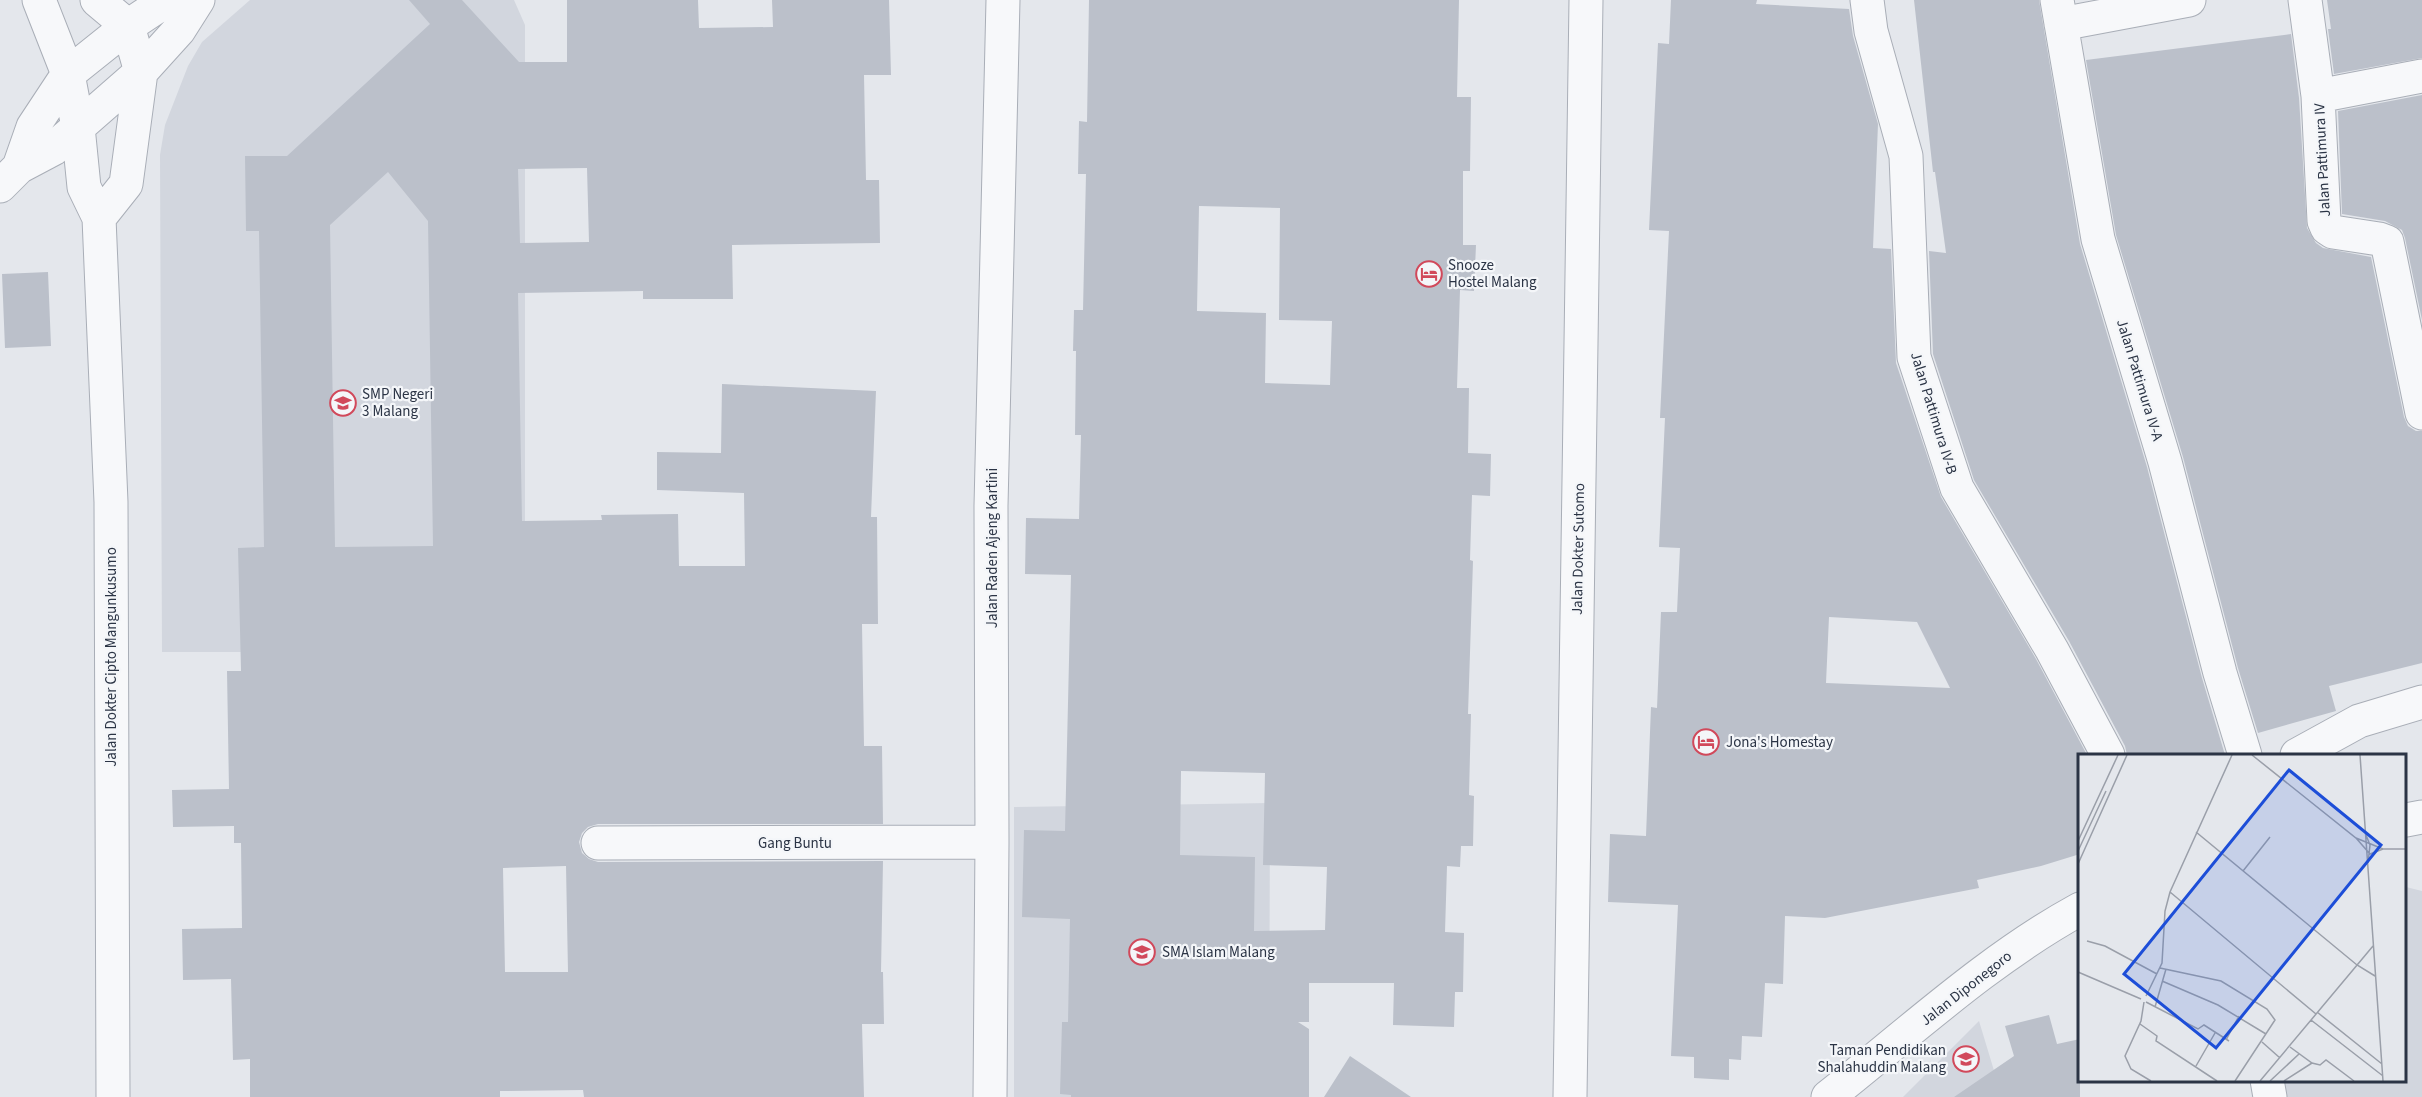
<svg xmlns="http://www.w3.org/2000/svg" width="2422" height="1097" font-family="'Source Sans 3',sans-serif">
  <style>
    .built { fill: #d2d6de }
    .building { fill: #bbc0ca; fill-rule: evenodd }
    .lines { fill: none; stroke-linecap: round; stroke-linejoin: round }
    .minor-casing { stroke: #a9aeb7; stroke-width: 35 }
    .minor { stroke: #f7f8fa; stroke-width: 33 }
    .labels { text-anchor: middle; stroke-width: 4.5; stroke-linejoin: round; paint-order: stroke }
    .street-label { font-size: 15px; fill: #2b3445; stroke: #f4f6f9 }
    .poi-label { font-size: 15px; fill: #2b3445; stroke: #f4f6f9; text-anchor: start }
    .inset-road { fill: none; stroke: #9a9fa9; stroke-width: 1.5 }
    .view { fill: #1d4ed8; fill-opacity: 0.15; stroke: #1d4ed8; stroke-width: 3 }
    .inset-edge { fill: none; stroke: #2b3445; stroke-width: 3 }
  </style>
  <rect width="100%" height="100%" fill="#e4e7ec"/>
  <path class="built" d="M250 0H514L525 25V652H162L160 155 165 125 188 66 202 42Z
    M1270 803 1269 1097H1014V807Z
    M2406 887 2422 891V1097H2280L2278 1081 2406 1080Z
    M1979 1021 2002 1097H1903Z"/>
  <path class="building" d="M409 0H462L519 62H567V0H698L699 28 773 27 772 0H889L891 75H864L866 180H879L880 243 732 245 733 299H643V291L518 293 522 521 602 520 601 515 678 514 679 566H745L744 493 657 490V452L721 453 722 384 876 391 871 517H877L878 624H862L864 746H882L883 824H598L588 827 582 833 579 842 582 853 589 859 598 862 883 861 881 972H883L884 1024H862L864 1097H584L583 1090 500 1091V1097H250V1059L233 1060 231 979 183 980 182 929 242 928 241 843H234V826L173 827 172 790 229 789 227 671H241L238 548 264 547 259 231H246L245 156H287L430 24ZM587 168 589 242 520 243 518 169ZM388 172 428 221 433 546 335 547 330 225ZM566 866 568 972H505L503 868Z
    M1089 0H1459L1457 97H1471L1470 171H1463V245H1476L1474 291 1460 290 1457 388H1469L1468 453 1491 454 1490 496 1472 495 1470 560 1473 561 1468 714H1471L1469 795 1474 796 1473 846H1461L1460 867 1447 866 1445 932 1464 933 1463 992H1455L1454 1027 1393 1025 1394 983H1309V1022H1298L1309 1029V1097H1071V1095L1060 1094 1062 1022H1068L1070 919 1022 917 1024 830 1065 831 1071 575 1025 574 1026 518 1079 519 1081 435H1075L1076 351H1073L1074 310H1083L1086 174H1078L1079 121 1087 122ZM1199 206 1280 208 1279 320 1332 321 1330 385 1265 383 1266 313 1197 311ZM1181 771 1265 773 1263 865 1327 867 1325 930 1254 931 1255 857 1180 855Z
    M1671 0H1757L1756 4 1849 9 1853 36 1878 124 1873 248 1891 249 1896 363 1941 497 2036 659 2087 755H2080V854L2041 866 1977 880 1979 888 1825 918 1785 916 1783 984 1765 983 1762 1037 1742 1036 1741 1060 1729 1059V1080L1694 1078V1057L1671 1056 1678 905 1608 902 1610 834 1646 836 1651 707 1657 708 1661 612H1677L1680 548 1659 547 1665 418H1660L1669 231 1649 230 1658 43 1669 44ZM1829 617 1917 622 1950 688 1826 683Z
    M1914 0H2039L2080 244 2147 467 2202 678 2225 755H2127L2125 746 2069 641 1974 480 1933 354 1929 251 1946 253 1935 172H1933Z
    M2327 0H2422V58L2334 74 2328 29H2331Z
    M2291 34 2299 98 2307 228 2316 243 2323 248 2371 257 2404 417 2408 426 2416 431H2422V663L2329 686 2336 711 2258 733 2238 668 2183 457 2116 235 2086 60Z
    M2422 95V320L2405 238 2402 230 2385 221 2342 214 2338 111Z
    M48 272 51 346 5 348 2 274Z
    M2049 1015 2057 1044 2080 1039V1097H1954L2014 1056 2005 1026Z
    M1350 1056 1411 1097H1324Z"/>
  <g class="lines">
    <g class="minor-casing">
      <path id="minor" d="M39 0 68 74 78 127 84 187 99 218 111 502 113 1097
        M97 0 128 26 141 72 126 184 99 218
        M1867 0 1871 31 1906 156 1914 357 1957 488 2052 650 2108 755
        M2057 0 2098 239 2165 462 2220 673 2245 755
        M2305 0 2318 96 2324 221 2327 228 2333 232 2379 239 2387 242 2422 413
        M2061 24 2189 0
        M2318 96 2422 76
        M19 167 33 127 68 74 128 26 167 0
        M0 186 19 167 53 149 141 72 179 30 198 0
        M2297 755 2359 721 2422 702
        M2406 820 2422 817
        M598 843 992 842
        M2267 1080 2270 1097
        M990 1097 992 842 991 506 1003 0
        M1570 1097 1586 0
        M1828 1097C1909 1033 1990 958 2080 909"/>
    </g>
    <use href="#minor" class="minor"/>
  </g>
  <defs>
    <g id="hotel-ring" transform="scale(1.35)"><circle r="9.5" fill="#f4f6f9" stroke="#d1495b" stroke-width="1.5"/><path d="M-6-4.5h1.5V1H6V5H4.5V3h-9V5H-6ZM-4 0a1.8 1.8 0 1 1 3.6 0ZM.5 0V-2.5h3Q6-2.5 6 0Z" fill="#d1495b"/></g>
    <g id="school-ring" transform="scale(1.35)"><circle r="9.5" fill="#f4f6f9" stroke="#d1495b" stroke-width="1.5"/><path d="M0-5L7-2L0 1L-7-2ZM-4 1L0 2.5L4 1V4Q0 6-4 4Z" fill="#d1495b"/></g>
  </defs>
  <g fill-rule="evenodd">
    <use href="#hotel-ring" x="1429" y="274"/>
    <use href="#school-ring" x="343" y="403"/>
    <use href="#hotel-ring" x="1706" y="742"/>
    <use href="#school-ring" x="1142" y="952"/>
    <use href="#school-ring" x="1966" y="1059"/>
  </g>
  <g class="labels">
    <g class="street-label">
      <text transform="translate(2322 160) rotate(-93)" y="5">Jalan Pattimura IV</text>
      <text transform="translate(2140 380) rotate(73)" y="5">Jalan Pattimura IV-A</text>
      <text transform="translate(1934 413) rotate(73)" y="5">Jalan Pattimura IV-B</text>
      <text transform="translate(992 548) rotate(-90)" y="5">Jalan Raden Ajeng Kartini</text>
      <text transform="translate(1578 549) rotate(-89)" y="5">Jalan Dokter Sutomo</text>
      <text transform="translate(111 657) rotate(-90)" y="5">Jalan Dokter Cipto Mangunkusumo</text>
      <text x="795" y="848">Gang Buntu</text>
      <text transform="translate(1966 988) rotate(-38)" y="5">Jalan Diponegoro</text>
    </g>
    <g class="poi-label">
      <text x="1448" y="270">Snooze<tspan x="1448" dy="17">Hostel Malang</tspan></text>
      <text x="362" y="399">SMP Negeri<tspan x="362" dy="17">3 Malang</tspan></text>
      <text x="1726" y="747">Jona's Homestay</text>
      <text x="1162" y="957">SMA Islam Malang</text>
      <text x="1946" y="1055" text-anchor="end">Taman Pendidikan<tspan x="1946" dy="17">Shalahuddin Malang</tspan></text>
    </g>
  </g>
  <g transform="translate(2078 754)">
    <rect width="328" height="328" fill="#e4e7ec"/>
    <path class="inset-road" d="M174 1 278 84 305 95H328M282 1 305 327M118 78 279 211 297 222M288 81 292 91 290 109M278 84 292 100 305 95M0 87 40 1M0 97 28 37M0 110 49 1M165 117 192 83M92 138 238 260M9 187 27 192 79 220M82 214 143 227 189 255 197 266 157 327M0 218 63 245M84 227 140 251 188 280M68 242 84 209 87 157 92 138 154 1M66 248 63 267 47 302 53 315 73 327M68 248 120 275 126 271 151 287M77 253 88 215M239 258 304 310M233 266 305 322M62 270 79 282 78 287 139 327M148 286 161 262M184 288 202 304M212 293 234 309 242 311 248 306 276 327M118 312 137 279M182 327 295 192M192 327 221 300M206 327 234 309"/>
    <path class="view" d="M211 16 303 91 138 294 46 220Z"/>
    <rect width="328" height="328" class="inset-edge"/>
  </g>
</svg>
